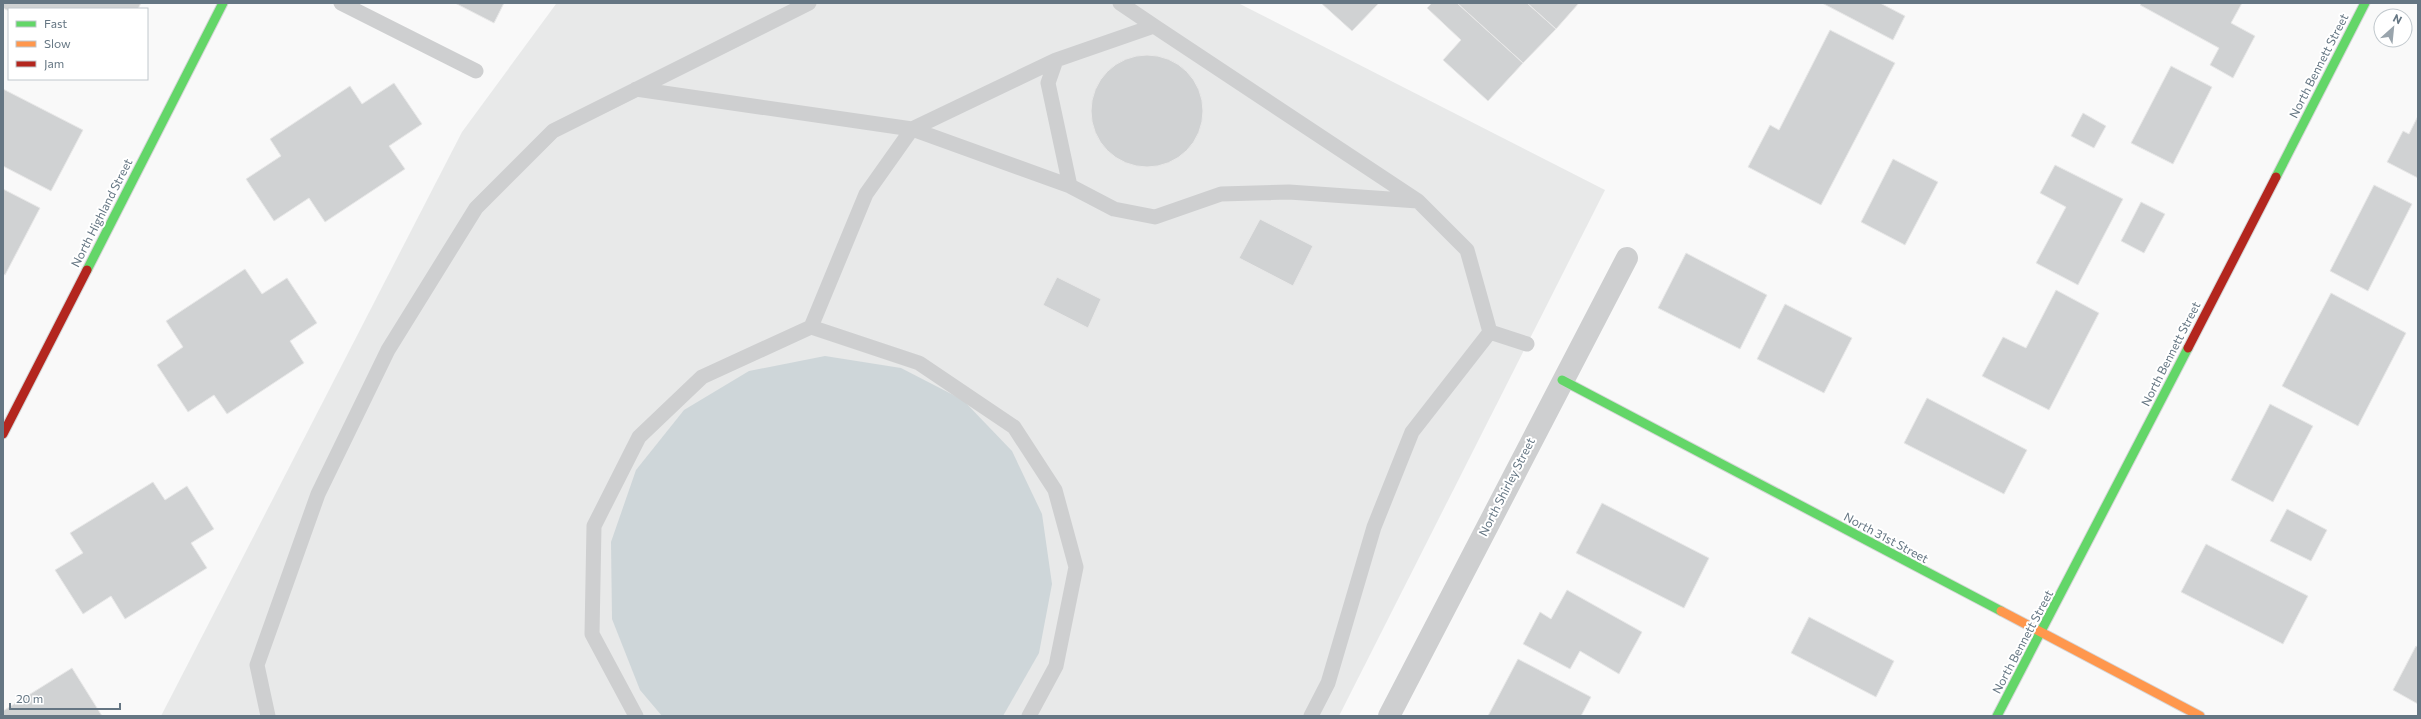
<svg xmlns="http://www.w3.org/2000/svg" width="2421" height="719" font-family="Commissioner,sans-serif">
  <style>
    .built { fill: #e8e9e9 }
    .water { fill: #ced6d9 }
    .building { fill: #d0d2d3; stroke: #e8e8e8 }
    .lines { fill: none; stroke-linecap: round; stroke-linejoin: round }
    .fast-casing { stroke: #d5d6d7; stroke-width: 11 }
    .slow-casing { stroke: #d5d6d7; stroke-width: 11 }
    .jam-casing { stroke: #d5d6d7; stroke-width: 11 }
    .lane { stroke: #cecfd0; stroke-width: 15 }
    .street { stroke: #cecfd0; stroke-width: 22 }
    .fast { stroke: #63d668; stroke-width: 9 }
    .slow { stroke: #ff974d; stroke-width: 9 }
    .jam { stroke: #b3261e; stroke-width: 9 }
    .labels { text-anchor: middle; stroke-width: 4; stroke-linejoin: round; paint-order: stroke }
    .street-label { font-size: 12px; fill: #657683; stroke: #fff }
  </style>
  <rect width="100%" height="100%" fill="#f9f9f9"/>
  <path class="built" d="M559 3H1238L1605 190 1339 716H161L462 132 556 4Z"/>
  <path class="water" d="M825 356 901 368 963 400 1012 451 1042 514 1052 584 1039 653 1003 716H662L640 690 612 619 611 542 636 470 684 410 749 371Z"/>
  <path class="building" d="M3 3H141L138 9H9V11L3 8Z
    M455 3H504L494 23Z
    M1321 3H1379L1352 31Z
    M1432 3H1457L1523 63 1488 101 1443 60 1461 40 1427 8Z
    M1457 3H1527L1556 29 1523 63Z
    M1527 3H1579L1556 29Z
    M1822 3H1880L1905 16 1893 40Z
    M2142 3H2242L2231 23 2255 36 2233 78 2210 65 2219 48 2140 5Z
    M1830 30 1895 63 1821 205 1748 167 1770 125 1779 130Z
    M1091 111a56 56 0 1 1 112 0a56 56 0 1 1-112 0Z
    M2171 66 2212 87 2173 164 2131 143Z
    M394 83 422 124 389 146 405 169 325 222 309 198 274 221 246 179 281 156 270 139 350 86 362 104Z
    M3 89 83 130 51 191 3 166Z
    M2083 113 2106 126 2094 148 2071 136Z
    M2418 116V178L2387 162 2403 131 2409 134Z
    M1893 159 1938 182 1905 245 1861 222Z
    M2055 165 2123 199 2078 285 2036 263 2066 207 2040 193Z
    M2374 185 2412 204 2368 291 2330 271Z
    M3 189 40 208 5 275 3 274Z
    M2141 202 2165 214 2144 253 2121 241Z
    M1260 219 1313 246 1293 286 1239 258Z
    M1686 253 1767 295 1740 349 1658 308Z
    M245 269 262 294 287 278 317 323 290 341 304 363 227 414 214 395 188 412 157 365 183 347 166 321Z
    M1057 277 1101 299 1088 328 1043 305Z
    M2056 290 2099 313 2049 410 1982 376 2003 337 2026 348Z
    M2331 293 2406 333 2358 426 2282 386Z
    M1785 304 1852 338 1824 393 1757 359Z
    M1927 398 2027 450 2004 494 1904 443Z
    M2270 404 2313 426 2273 502 2231 480Z
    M153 482 165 500 187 486 214 529 191 543 207 568 125 619 111 596 83 614 55 570 83 553 70 533Z
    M1602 503 1709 558 1684 608 1576 553Z
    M2287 509 2327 530 2311 561 2270 541Z
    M2206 544 2308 596 2283 644 2181 592Z
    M1567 590 1642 632 1619 674 1580 651 1570 669 1523 644 1540 612 1551 619Z
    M1809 617 1894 661 1876 697 1791 653Z
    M2416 646 2418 647V704L2393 690Z
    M1518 659 1591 697 1581 716H1488Z
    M72 668 102 716H3V711Z"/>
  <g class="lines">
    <g class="fast-casing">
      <path id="fast" d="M2276 177 2365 3
        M87 270 223 3
        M1562 380 2001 611
        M1997 716 2188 348"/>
    </g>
    <g class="slow-casing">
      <path id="slow" d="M2001 611 2200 716"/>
    </g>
    <g class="jam-casing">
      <path id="jam" d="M2188 348 2276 177
        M3 434 87 270"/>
    </g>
    <path class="lane" d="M341 3 476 71
      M1120 3 1154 26
      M1056 60 912 129 1070 186
      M636 89 912 129 866 194 811 327
      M1418 201 1154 26 1056 60 1048 83 1070 186 1114 209 1155 217 1221 194 1289 192 1418 201 1467 250 1490 332 1527 344
      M268 716 257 665 318 494 388 350 476 208 553 131 809 3
      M636 716 592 634 594 526 639 437 702 377 811 327 919 363 1014 427 1055 490 1076 567 1056 666 1029 716
      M1311 716 1328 683 1374 527 1412 432 1490 332"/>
    <path class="street" d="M1389 716 1627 258"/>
    <use href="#fast" class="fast"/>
    <use href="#slow" class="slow"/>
    <use href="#jam" class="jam"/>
  </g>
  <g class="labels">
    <g class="street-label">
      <text transform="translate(2319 66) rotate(-63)" y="4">North Bennett Street</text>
      <text transform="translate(102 213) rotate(-63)" y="4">North Highland Street</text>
      <text transform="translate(2171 354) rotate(-63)" y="4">North Bennett Street</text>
      <text transform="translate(1507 487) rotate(-63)" y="4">North Shirley Street</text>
      <text transform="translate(1886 538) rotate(28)" y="4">North 31st Street</text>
      <text transform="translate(2023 642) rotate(-62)" y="4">North Bennett Street</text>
    </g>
  </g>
  <rect width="2421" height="719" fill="none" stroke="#657683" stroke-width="8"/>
  <rect x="8" y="8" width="140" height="72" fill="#ffffff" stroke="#c1c8cd"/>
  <rect x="16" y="21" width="20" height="6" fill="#63d668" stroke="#c1c8cd"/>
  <text x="44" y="28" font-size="12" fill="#657683">Fast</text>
  <rect x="16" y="41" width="20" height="6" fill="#ff974d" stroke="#c1c8cd"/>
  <text x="44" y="48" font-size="12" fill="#657683">Slow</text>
  <rect x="16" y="61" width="20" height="6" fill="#b3261e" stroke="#c1c8cd"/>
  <text x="44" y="68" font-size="12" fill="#657683">Jam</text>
  <g transform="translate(2393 28) rotate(27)"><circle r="19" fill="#ffffff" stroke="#c1c8cd"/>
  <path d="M0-3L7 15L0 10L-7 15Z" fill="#99a4ac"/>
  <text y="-6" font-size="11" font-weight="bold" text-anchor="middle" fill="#657683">N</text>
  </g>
  <path d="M10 703v6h110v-6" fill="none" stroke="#657683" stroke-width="2"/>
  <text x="16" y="703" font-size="12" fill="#657683" stroke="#ffffff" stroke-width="3" paint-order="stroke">20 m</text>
</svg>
